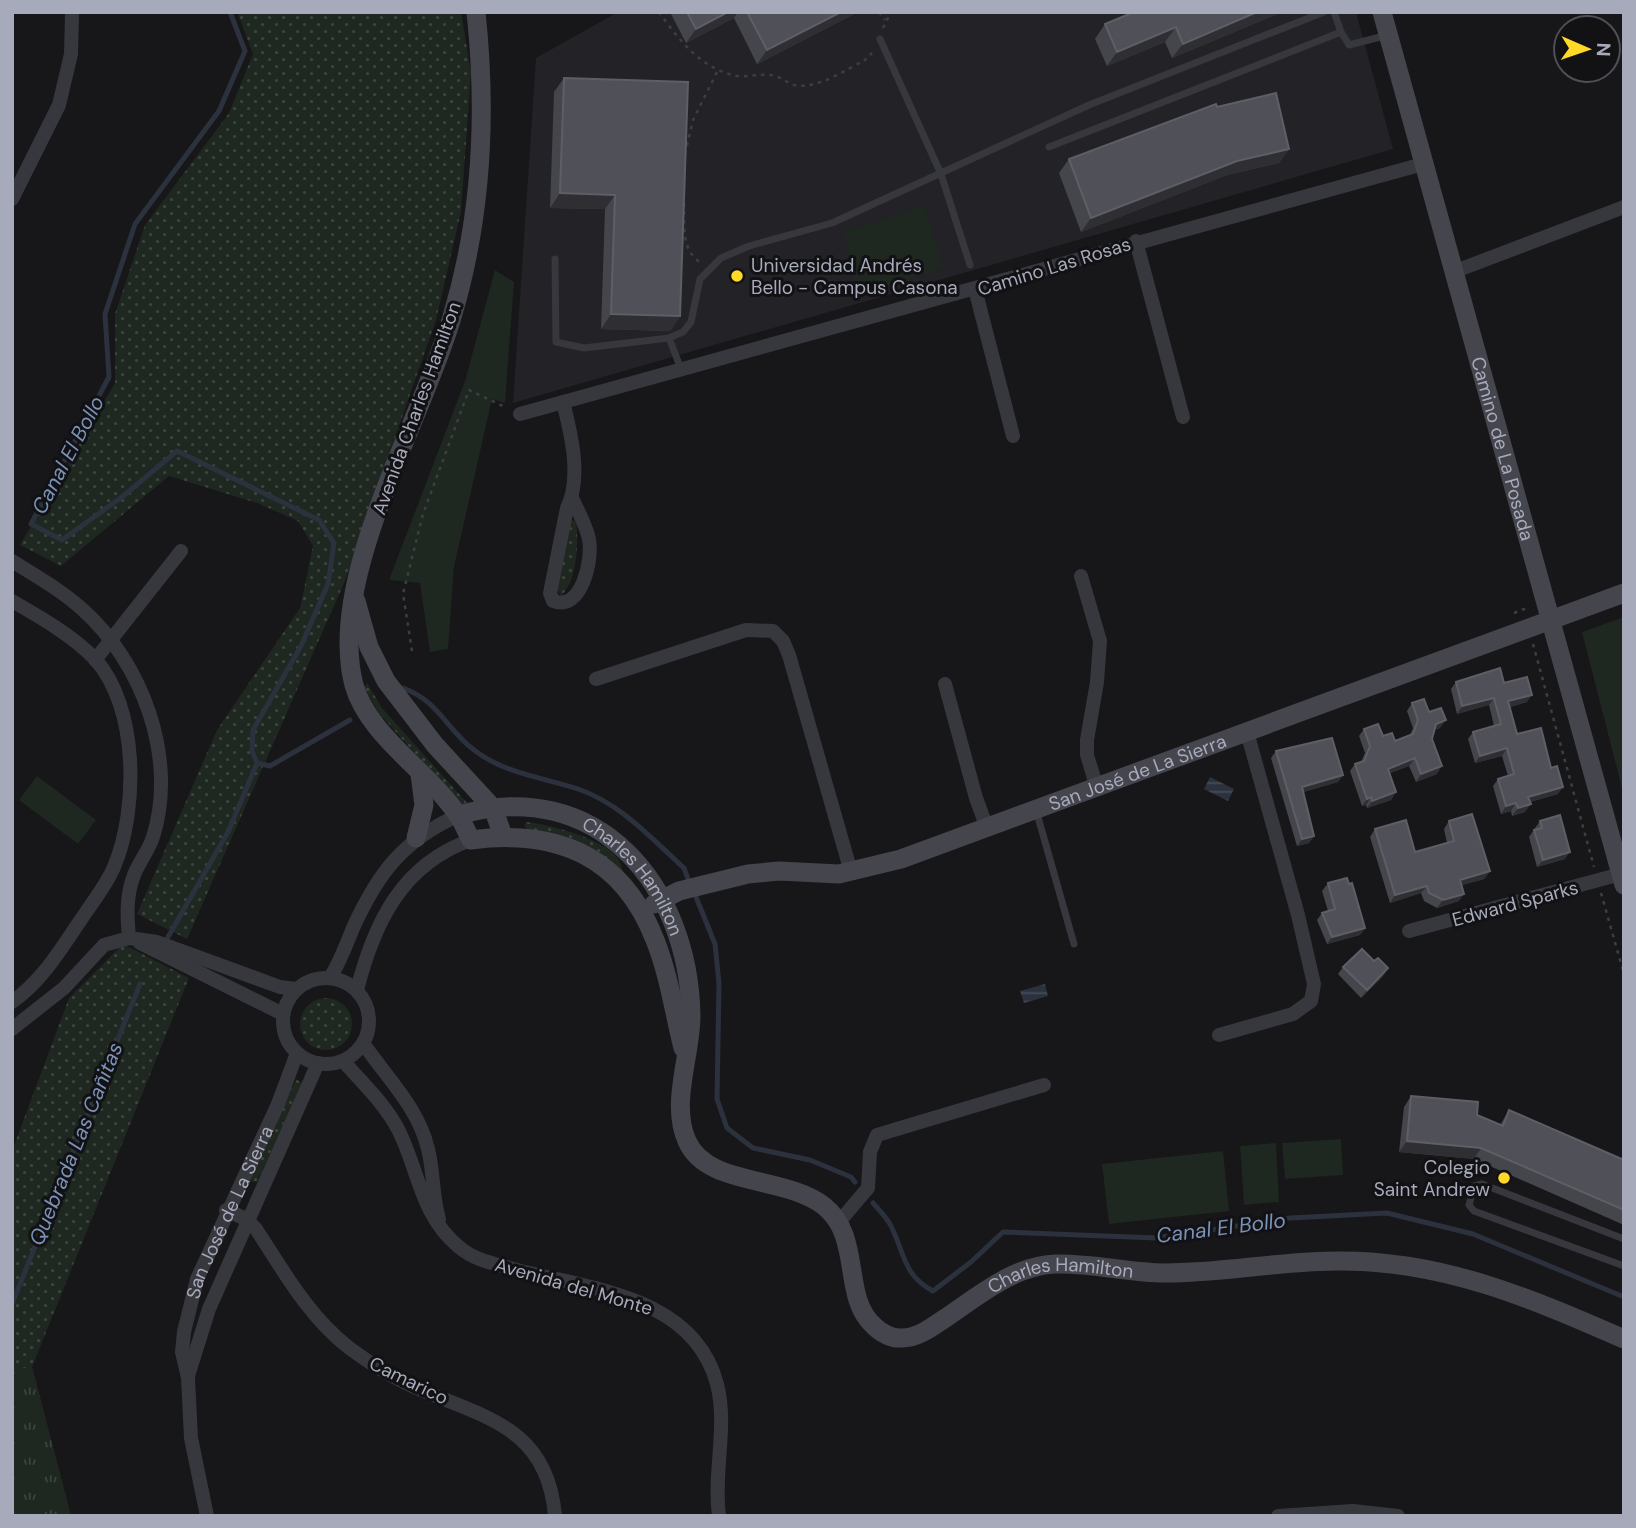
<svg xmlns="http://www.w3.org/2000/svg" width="1636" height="1528" font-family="'DM Sans',sans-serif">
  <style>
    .built { fill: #232226 }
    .grass { fill: url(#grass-dots) }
    .park { fill: url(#park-tufts) }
    .garden { fill: #1e2720 }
    .water { fill: url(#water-rules) }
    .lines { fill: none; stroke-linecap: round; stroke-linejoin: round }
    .stream { stroke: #2b323e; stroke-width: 5 }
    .path { stroke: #3d3e45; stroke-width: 2.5; stroke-dasharray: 3.5 5; stroke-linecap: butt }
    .lane { stroke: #37373e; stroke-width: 7 }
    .street { stroke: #37373e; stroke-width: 14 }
    .secondary { stroke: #45454e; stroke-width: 19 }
    .wall { fill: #45464c }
    .shaded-wall { fill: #2e2e33 }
    .building { fill: #505058; stroke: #5e5e67; stroke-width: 2 }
    .poi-dot { fill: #ffd828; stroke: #121114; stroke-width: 2.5 }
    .labels { text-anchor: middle; stroke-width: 6; stroke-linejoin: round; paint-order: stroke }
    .poi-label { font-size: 19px; fill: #a7aaba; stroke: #121114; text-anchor: start }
    .street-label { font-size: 19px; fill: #a7aaba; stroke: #121114 }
    .water-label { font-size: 21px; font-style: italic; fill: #7b92b8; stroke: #121114 }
  </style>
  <defs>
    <pattern id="grass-dots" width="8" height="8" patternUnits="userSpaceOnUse" patternTransform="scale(1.75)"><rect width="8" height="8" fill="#1e2720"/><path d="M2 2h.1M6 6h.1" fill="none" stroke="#3c443e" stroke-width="1.8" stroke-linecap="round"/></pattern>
    <pattern id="park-tufts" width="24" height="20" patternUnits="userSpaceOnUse" patternTransform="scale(1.75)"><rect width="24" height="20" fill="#1e2720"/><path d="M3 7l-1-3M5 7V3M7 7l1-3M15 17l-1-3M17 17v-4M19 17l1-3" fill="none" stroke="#3c443e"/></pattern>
    <pattern id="water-rules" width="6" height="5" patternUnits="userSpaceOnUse" patternTransform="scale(1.75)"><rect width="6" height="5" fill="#2b323e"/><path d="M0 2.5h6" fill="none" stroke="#474d58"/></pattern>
  </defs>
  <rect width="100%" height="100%" fill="#171619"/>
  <path class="built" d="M618 12H1356L1393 149 513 403 536 58Z"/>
  <path class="grass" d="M237 12H461L471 73 461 212 436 320 345 581 187 939 137 914 217 730 300 608 313 546 298 521 257 503 169 476 61 566 20 545 115 383V314L145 225 229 113 253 54Z
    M571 519 576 522C579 544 577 581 561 596L557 588Z
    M367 683 382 708 468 804 462 807 379 713 364 688Z
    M526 822C548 824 623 842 622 870L619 872 527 830 524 825Z
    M123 944 189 978 32 1367 71 1516H12V1151L69 998Z
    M300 1024a26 26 0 1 1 52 0a26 26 0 1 1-52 0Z
    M296 1079 302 1083 257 1182H252L250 1178Z"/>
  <path class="park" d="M32 1367 71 1516H12V1370Z"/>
  <path class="garden" d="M925 206 944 268 863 294 843 232Z
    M495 270 514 282 505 403 492 399 454 567 448 649 430 652 420 583 389 580 465 381Z
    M1624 617V796L1582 632Z
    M37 776 96 820 78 844 19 800Z
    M1341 1139 1343 1175 1285 1179 1282 1143Z
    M1276 1143 1279 1202 1244 1205 1240 1146Z
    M1223 1151 1229 1211 1109 1224 1102 1164Z"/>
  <path class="water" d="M1210 777 1234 789 1228 801 1204 789Z
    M1045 984 1048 996 1024 1003 1020 991Z"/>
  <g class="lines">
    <path class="stream" d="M230 12 245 51 219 111 135 224 105 314 109 377 31 524 62 540 122 497 177 451 319 520 334 543 328 584 301 646 253 730 252 751 257 763 270 766 350 720
      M403 688C440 702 445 728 474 750 505 774 542 777 578 789 620 803 652 839 684 868L688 879
      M696 897 715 944 719 983 717 1099 727 1128 753 1148 810 1160 851 1177 855 1182
      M168 937 228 832 257 763
      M873 1203C879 1210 887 1218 891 1226 905 1254 903 1275 933 1291L971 1262 1003 1232 1156 1238 1290 1218 1387 1213 1473 1234 1624 1297
      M12 1304 140 984"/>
    <path class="path" d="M659 12C679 40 701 69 737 76 747 77 759 74 769 75 779 75 785 82 794 85 817 90 845 70 865 60L872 53
      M879 12 885 20
      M883 28 891 12
      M685 154 693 120 718 70
      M684 203C685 226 680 249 701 263
      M1514 613 1527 608
      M1533 644 1594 867
      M412 651 403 594 423 514 469 390 507 408
      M1601 893 1624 974"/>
    <path class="lane" d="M1334 12 1341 32
      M880 39 941 174 970 265
      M1049 147 1341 32 1349 45 1388 35
      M555 259 556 342 584 348 669 338 683 332 691 322 700 279 721 258 749 246 832 223 1089 105 1324 12
      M669 338 681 369
      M1036 810 1074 944
      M1624 1239 1482 1184 1474 1186 1469 1205 1474 1211 1624 1266"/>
    <g class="street">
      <path d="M12 199 59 105 71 54 72 15"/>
      <path d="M1136 241 1183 417"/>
      <path d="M1453 272 1624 207"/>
      <path d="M975 289 1013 436"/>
      <path d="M563 402C571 433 582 478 567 508L550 593 553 601C582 612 593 559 589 539 586 525 578 511 572 498"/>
      <path d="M520 414 1423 164"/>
      <path d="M12 561C36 576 61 590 82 609 142 662 178 758 153 837 149 850 139 862 134 875 126 895 127 916 129 938"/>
      <path d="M1081 576 1100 641 1097 682 1087 740V755L1097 788"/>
      <path d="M12 601C40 617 73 636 95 659 139 708 138 810 114 867 106 886 91 904 80 921 60 950 42 981 12 1002"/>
      <path d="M95 660 181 551"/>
      <path d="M596 679 746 630 773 631 783 641 789 655 851 872"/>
      <path d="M945 684 976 798 987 828"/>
      <path d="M1409 931 1621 874"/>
      <path d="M140 943 283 1014"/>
      <circle cx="326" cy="1021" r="43"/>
      <path d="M330 978C340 962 346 945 353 928 378 873 403 840 459 815"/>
      <path d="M357 990C374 923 402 864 471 840"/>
      <path d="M12 1029 64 988 104 945 129 938 157 942 280 987 296 989"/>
      <path d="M1219 1035 1293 1014 1311 1001 1314 984 1298 915 1247 732"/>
      <path d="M363 1043C387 1078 418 1107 428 1149 434 1172 432 1196 439 1219"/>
      <path d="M343 1061C363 1083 385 1104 399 1131 419 1172 421 1216 459 1247 475 1261 497 1264 517 1270 591 1289 694 1296 717 1384 728 1427 713 1472 719 1516"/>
      <path d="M226 1210 246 1219 256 1229C283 1270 308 1316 348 1347 372 1365 398 1381 426 1392 492 1419 548 1432 555 1516"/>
      <path d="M839 1222 868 1188 870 1152 877 1135 1044 1085"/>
      <path d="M188 1376 209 1309 318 1063"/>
      <path id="s1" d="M207 1516 191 1438 188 1378 182 1352 184 1332 197 1279 278 1104 297 1053"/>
      <path d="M1278 1516 1353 1511 1398 1516"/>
    </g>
    <g class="secondary">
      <path d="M476 12C487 115 482 217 452 317 422 421 326 579 354 685 368 736 431 773 459 817 464 824 467 833 471 840 556 829 622 855 655 940 669 975 674 1012 683 1048"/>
      <path id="s2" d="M1382 12 1624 885"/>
      <path d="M356 601 369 647 386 681 435 745 493 808 503 836"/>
      <path id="s3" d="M459 815C598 775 689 886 691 1016 691 1055 670 1104 687 1141 707 1187 784 1175 824 1206 863 1237 841 1297 874 1326 881 1333 892 1339 902 1338 918 1338 932 1327 944 1319 977 1297 1014 1265 1056 1264 1093 1263 1129 1273 1165 1273 1223 1273 1280 1261 1338 1261 1442 1260 1530 1298 1624 1339"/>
      <path d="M416 838 424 805 420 774"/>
      <path id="s4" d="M654 904 679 891 748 874 779 871 839 874 901 859 1624 593"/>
    </g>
  </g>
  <path class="wall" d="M670 12H858L757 64 734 18 686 43Z
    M1126 12H1282L1172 58 1165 42 1107 66 1095 39 1105 24 1127 15Z
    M564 78 680 316 670 331 601 329 605 209 550 208 554 92Z
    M1217 107 1289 149 1279 163 1227 175 1081 232 1059 173 1069 159Z
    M1456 682 1504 683 1527 702 1510 707 1517 734 1558 794 1530 802 1525 812 1512 816 1511 811 1501 814 1493 786 1498 779 1508 776 1502 756 1475 763 1468 739 1473 732 1494 726 1489 705 1457 714 1451 689Z
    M1412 703 1429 712 1440 728 1434 730 1432 739 1437 774 1416 782 1409 766 1390 773 1396 792 1391 800 1367 808 1366 805 1362 806 1350 771 1355 764 1361 762 1365 753 1359 736 1364 729 1395 741 1410 735 1413 728 1407 711Z
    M1276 751 1343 775 1338 782 1303 792 1314 836 1309 843 1297 846 1271 758Z
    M1449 821 1490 871 1484 879 1462 885 1459 901 1437 908 1424 901 1421 893 1390 903 1370 837 1375 829 1415 852 1447 843 1444 829Z
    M1540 821 1565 859 1537 867 1529 837Z
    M1328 883 1365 928 1360 935 1327 944 1317 920 1322 913 1328 911 1322 891Z
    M1374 961 1388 968 1383 976 1361 998 1338 974 1343 967Z
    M1411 1096 1477 1115 1500 1125 1509 1110 1624 1160V1225L1474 1159 1399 1152 1404 1107Z"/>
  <path class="shaded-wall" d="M728 12H738L734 18 686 43 696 29Z
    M841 12H858L757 64 767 50Z
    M1257 12H1282L1172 58 1183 44Z
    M1176 27 1165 42 1107 66 1117 52Z
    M1289 149 1279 163 1227 175 1081 232 1091 218 1237 161Z
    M560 193 615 195 605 209 550 208Z
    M611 314 680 316 670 331 601 329Z
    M1532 695 1527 702 1503 709 1508 701Z
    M1494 698 1489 705 1457 714 1462 706Z
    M1446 720 1440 728 1430 731 1436 724Z
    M1507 748 1502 756 1475 763 1480 756Z
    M1415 758 1409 766 1383 776 1388 769Z
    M1442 766 1437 774 1416 782 1421 774Z
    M1343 775 1338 782 1296 794 1302 787Z
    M1563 787 1558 794 1523 804 1528 797Z
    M1396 792 1391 800 1367 808 1372 801Z
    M1371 797 1366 805 1362 806 1367 799Z
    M1516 803 1511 811 1501 814 1506 806Z
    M1531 804 1525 812 1512 816 1518 808Z
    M1314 836 1309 843 1297 846 1302 839Z
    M1570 852 1565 859 1537 867 1543 860Z
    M1490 871 1484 879 1455 887 1460 880Z
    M1427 886 1421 893 1390 903 1395 895Z
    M1464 894 1459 901 1437 908 1443 900Z
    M1365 928 1360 935 1327 944 1332 937Z
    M1388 968 1383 976 1361 998 1367 990Z
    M1407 1141 1481 1148 1474 1159 1399 1152Z"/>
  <path class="building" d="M687 12H728L696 29Z
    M747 12H841L767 50Z
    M1134 12H1257L1183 44 1176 27 1117 52 1105 24Z
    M564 78 688 82 680 316 611 314 615 195 560 193Z
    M1276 93 1289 149 1237 161 1091 218 1069 159 1216 104 1217 107Z
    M1500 668 1504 683 1527 677 1532 695 1508 701 1517 734 1541 728 1551 768 1557 766 1563 787 1528 797 1531 804 1518 808 1516 803 1506 806 1498 779 1514 774 1507 748 1480 756 1473 732 1501 724 1494 698 1462 706 1456 682Z
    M1424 699 1429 712 1441 708 1446 720 1436 724 1432 739 1442 766 1421 774 1415 758 1388 769 1396 792 1372 801 1371 797 1367 799 1355 764 1364 761 1370 746 1364 729 1378 724 1383 736 1392 733 1395 741 1413 734 1418 720 1412 703Z
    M1332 738 1343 775 1302 787 1314 836 1302 839 1276 751Z
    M1472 814 1490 871 1460 880 1464 894 1443 900 1429 893 1427 886 1395 895 1375 829 1406 820 1415 852 1454 841 1449 821Z
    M1560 815 1570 852 1543 860 1534 830 1542 828 1540 821Z
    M1347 878 1349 884 1352 883 1365 928 1332 937 1322 913 1335 909 1328 883Z
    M1362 949 1374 961 1378 958 1388 968 1367 990 1343 967Z
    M1411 1096 1478 1102 1477 1115 1503 1126 1509 1110 1624 1160V1210L1481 1148 1407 1141Z"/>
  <g class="poi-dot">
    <circle cx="737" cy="276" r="7"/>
    <circle cx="1504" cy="1178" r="7"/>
  </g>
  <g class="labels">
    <g class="poi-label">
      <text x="751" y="272">Universidad Andrés<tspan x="751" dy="22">Bello - Campus Casona</tspan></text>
      <text x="1490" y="1174" text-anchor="end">Colegio<tspan x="1490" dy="22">Saint Andrew</tspan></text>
    </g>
    <g class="street-label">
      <text transform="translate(1054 266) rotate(-17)" y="7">Camino Las Rosas</text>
      <text transform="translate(416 408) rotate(-70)" y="7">Avenida Charles Hamilton</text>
      <text dy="7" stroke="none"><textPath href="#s2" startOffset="453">Camino de La Posada</textPath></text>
      <text dy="7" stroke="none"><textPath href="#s4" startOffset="506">San José de La Sierra</textPath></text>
      <text dy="7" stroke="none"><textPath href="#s3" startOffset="203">Charles Hamilton</textPath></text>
      <text transform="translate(1515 903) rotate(-15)" y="7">Edward Sparks</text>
      <text dy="7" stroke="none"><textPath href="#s1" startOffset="315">San José de La Sierra</textPath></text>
      <text dy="7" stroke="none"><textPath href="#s3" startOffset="984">Charles Hamilton</textPath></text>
      <text transform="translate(574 1286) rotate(16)" y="7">Avenida del Monte</text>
      <text transform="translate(409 1380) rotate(26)" y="7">Camarico</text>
    </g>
    <g class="water-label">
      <text transform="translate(68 455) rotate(-62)" y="7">Canal El Bollo</text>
      <text transform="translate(76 1144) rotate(-68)" y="7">Quebrada Las Cañitas</text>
      <text transform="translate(1221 1228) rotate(-7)" y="7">Canal El Bollo</text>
    </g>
  </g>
  <rect width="1636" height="1528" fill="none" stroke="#a7aaba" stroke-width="28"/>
  <g transform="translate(1587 49) rotate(92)"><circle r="33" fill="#121114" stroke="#4e4e56" stroke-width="2"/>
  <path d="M0-5L12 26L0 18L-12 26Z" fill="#ffd828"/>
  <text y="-10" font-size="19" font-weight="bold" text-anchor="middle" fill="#a7aaba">N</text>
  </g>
</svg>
